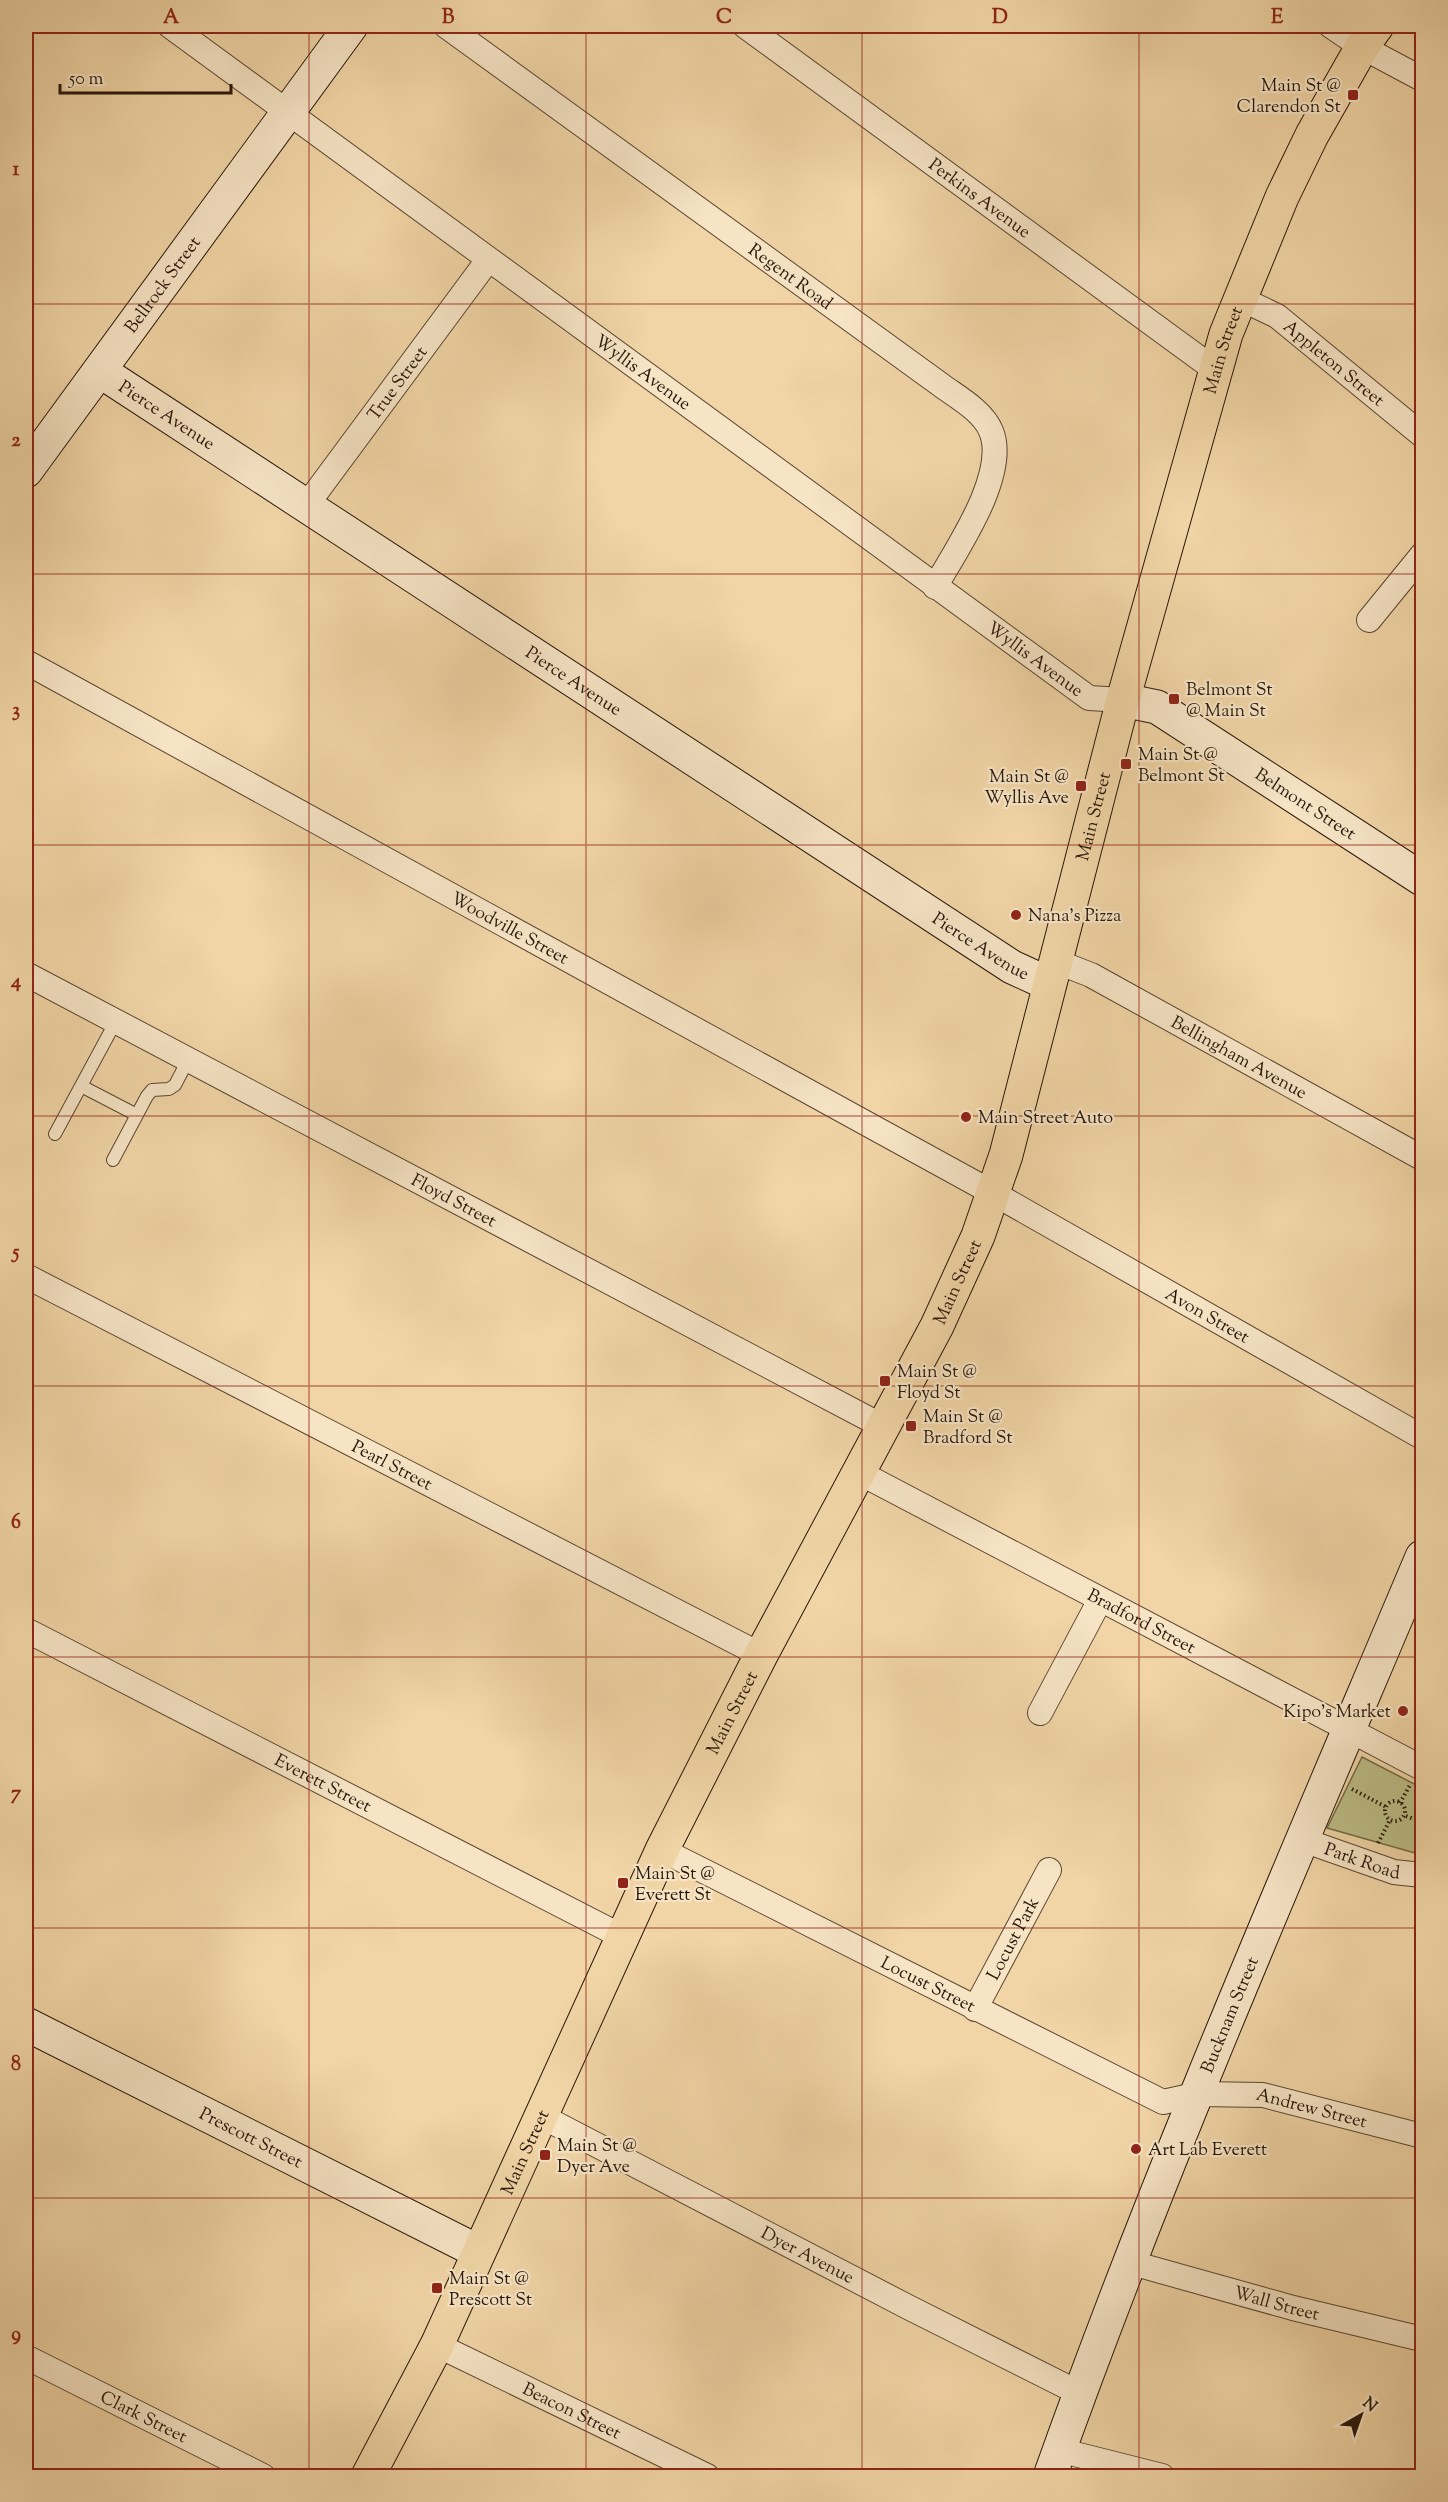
<svg xmlns="http://www.w3.org/2000/svg" width="1448" height="2502" font-family="'Sorts Mill Goudy',serif">
  <style>
    .green { fill: #bcbd86; stroke: #726a48; stroke-width: 1.5 }
    .lines { fill: none; stroke-linecap: round; stroke-linejoin: round }
    .lane-casing { stroke: #5a4631; stroke-width: 14 }
    .street-casing { stroke: #5a4631; stroke-width: 26 }
    .secondary-casing { stroke: #28170a; stroke-width: 35 }
    .primary-casing { stroke: #28170a; stroke-width: 35 }
    .path { stroke: #28170a; stroke-width: 4; stroke-dasharray: 1.5 3; stroke-linecap: butt }
    .lane { stroke: #f6e4c5; stroke-width: 12 }
    .street { stroke: #f6e4c5; stroke-width: 24 }
    .secondary { stroke: #f6e4c5; stroke-width: 33 }
    .primary { stroke: #f1d5a6; stroke-width: 33 }
    .grid { fill: none; stroke: #8f2418; stroke-width: 1.5; stroke-opacity: 0.55 }
    .poi-dot { fill: #8f2418; stroke: #f6e4c5; stroke-width: 2 }
    .labels { text-anchor: middle; stroke-width: 4.5; stroke-linejoin: round; paint-order: stroke }
    .poi-label { font-size: 18px; fill: #28170a; stroke: #f6e4c5; text-anchor: start }
    .street-label { font-size: 18px; fill: #28170a; stroke: #f6e4c5 }
    .neatline { fill: none; stroke: #8f2418; stroke-width: 2 }
    .grid-label { font-size: 20px; text-anchor: middle; font-weight: bold; fill: #8f2418 }
  </style>
  <rect width="100%" height="100%" fill="#f1d5a6"/>
  <filter id="stains"><feTurbulence type="fractalNoise" baseFrequency=".00333" numOctaves="4"/><feColorMatrix values="0 0 0 0 .2 0 0 0 0 .09 0 0 0 0 .02 0 0 0 .5 -.17"/></filter>
  <radialGradient id="worn" r=".72"><stop offset=".6" stop-color="#630" stop-opacity="0"/><stop offset="1" stop-color="#630" stop-opacity=".3"/></radialGradient>
  <path class="green" d="M1362 1757 1422 1788V1855L1327 1828Z"/>
  <g class="lines">
    <g class="lane-casing">
      <path id="lane" d="M81 1086 137 1115
        M55 1134 116 1021
        M113 1160 147 1096 152 1090 169 1089 175 1085 188 1060"/>
    </g>
    <g class="street-casing">
      <g id="street">
        <path id="s1" d="M170 26 1089 698 1123 700"/>
        <path id="s2" d="M446 26 941 385C957 397 983 411 991 431 1009 474 956 550 935 587"/>
        <path id="s3" d="M745 26 1214 369"/>
        <path d="M1331 26 1362 47 1422 79"/>
        <path id="s4" d="M1239 298 1277 316 1422 435"/>
        <path id="s5" d="M306 506 488 260"/>
        <path d="M1369 620 1422 555"/>
        <path id="s6" d="M26 662 993 1193 1422 1437"/>
        <path id="s7" d="M1055 961 1091 975 1422 1158"/>
        <path id="s8" d="M26 974 884 1427"/>
        <path id="s9" d="M26 1276 761 1655"/>
        <path id="s10" d="M860 1473 1422 1768"/>
        <path id="s11" d="M26 1630 621 1936"/>
        <path d="M1040 1713 1100 1600"/>
        <path id="s12" d="M1303 1840 1394 1872 1422 1875"/>
        <path id="s13" d="M662 1850 1163 2102 1199 2094 1263 2095 1422 2136"/>
        <path id="s14" d="M975 2009 1049 1870"/>
        <path id="s15" d="M539 2115 908 2307 1079 2393"/>
        <path id="s16" d="M1132 2263 1293 2308 1422 2339"/>
        <path id="s17" d="M437 2345 707 2476"/>
        <path id="s18" d="M26 2357 263 2476"/>
        <path d="M1059 2450 1162 2476"/>
      </g>
    </g>
    <g class="secondary-casing">
      <g id="secondary">
        <path id="s19" d="M100 371 1012 967 1049 984"/>
        <path id="s20" d="M26 471 351 26"/>
        <path id="s21" d="M1123 700 1157 707 1422 879"/>
        <path id="s22" d="M26 2024 477 2251"/>
        <path id="s23" d="M1050 2476C1160 2167 1294 1860 1422 1557"/>
      </g>
    </g>
    <g class="primary-casing">
      <g id="primary">
        <path id="s24" d="M368 2476 437 2345 662 1850 761 1655 937 1326 978 1236 1006 1155 1123 700 1226 334 1282 197 1312 135 1362 47 1377 26"/>
      </g>
    </g>
    <path class="path" d="M1352 1789 1386 1807
      M1385 1811a10 10 0 1 1 20 0a10 10 0 1 1-20 0Z
      M1400 1803 1410 1785
      M1406 1816 1422 1822
      M1378 1843 1390 1820"/>
    <use href="#lane" class="lane"/>
    <use href="#street" class="street"/>
    <use href="#secondary" class="secondary"/>
    <use href="#primary" class="primary"/>
  </g>
  <path class="grid" d="M309 26V2476M586 26V2476M862 26V2476M1139 26V2476M26 304H1422M26 574H1422M26 845H1422M26 1116H1422M26 1386H1422M26 1657H1422M26 1928H1422M26 2198H1422"/>
  <g class="poi-dot">
    <rect x="1347" y="89" width="12" height="12" rx="3"/>
    <rect x="1168" y="693" width="12" height="12" rx="3"/>
    <rect x="1120" y="758" width="12" height="12" rx="3"/>
    <rect x="1075" y="780" width="12" height="12" rx="3"/>
    <circle cx="1016" cy="915" r="6"/>
    <circle cx="966" cy="1117" r="6"/>
    <rect x="879" y="1375" width="12" height="12" rx="3"/>
    <rect x="905" y="1420" width="12" height="12" rx="3"/>
    <circle cx="1403" cy="1711" r="6"/>
    <rect x="617" y="1877" width="12" height="12" rx="3"/>
    <circle cx="1136" cy="2149" r="6"/>
    <rect x="539" y="2149" width="12" height="12" rx="3"/>
    <rect x="431" y="2282" width="12" height="12" rx="3"/>
  </g>
  <g class="labels">
    <g class="poi-label">
      <text x="1341" y="91" text-anchor="end">Main St @<tspan x="1341" dy="21">Clarendon St</tspan></text>
      <text x="1186" y="695">Belmont St<tspan x="1186" dy="21">@ Main St</tspan></text>
      <text x="1138" y="760">Main St @<tspan x="1138" dy="21">Belmont St</tspan></text>
      <text x="1069" y="782" text-anchor="end">Main St @<tspan x="1069" dy="21">Wyllis Ave</tspan></text>
      <text x="1028" y="921">Nana's Pizza</text>
      <text x="978" y="1123">Main Street Auto</text>
      <text x="897" y="1377">Main St @<tspan x="897" dy="21">Floyd St</tspan></text>
      <text x="923" y="1422">Main St @<tspan x="923" dy="21">Bradford St</tspan></text>
      <text x="1391" y="1717" text-anchor="end">Kipo's Market</text>
      <text x="635" y="1879">Main St @<tspan x="635" dy="21">Everett St</tspan></text>
      <text x="557" y="2151">Main St @<tspan x="557" dy="21">Dyer Ave</tspan></text>
      <text x="1148" y="2155">Art Lab Everett</text>
      <text x="449" y="2284">Main St @<tspan x="449" dy="21">Prescott St</tspan></text>
    </g>
    <g class="street-label">
      <text dy="6" stroke="none"><textPath href="#s3" startOffset="291">Perkins Avenue</textPath></text>
      <text dy="6" stroke="none"><textPath href="#s2" startOffset="426">Regent Road</textPath></text>
      <text dy="6" stroke="none"><textPath href="#s20" startOffset="231">Bellrock Street</textPath></text>
      <text dy="6" stroke="none"><textPath href="#s24" startOffset="2302">Main Street</textPath></text>
      <text dy="6" stroke="none"><textPath href="#s4" startOffset="116">Appleton Street</textPath></text>
      <text dy="6" stroke="none"><textPath href="#s1" startOffset="586">Wyllis Avenue</textPath></text>
      <text dy="6" stroke="none"><textPath href="#s5" startOffset="153">True Street</textPath></text>
      <text dy="6" stroke="none"><textPath href="#s19" startOffset="80">Pierce Avenue</textPath></text>
      <text dy="6" stroke="none"><textPath href="#s1" startOffset="1072">Wyllis Avenue</textPath></text>
      <text dy="6" stroke="none"><textPath href="#s19" startOffset="566">Pierce Avenue</textPath></text>
      <text dy="6" stroke="none"><textPath href="#s21" startOffset="212">Belmont Street</textPath></text>
      <text dy="6" stroke="none"><textPath href="#s24" startOffset="1818">Main Street</textPath></text>
      <text dy="6" stroke="none"><textPath href="#s6" startOffset="552">Woodville Street</textPath></text>
      <text dy="6" stroke="none"><textPath href="#s19" startOffset="1052">Pierce Avenue</textPath></text>
      <text dy="6" stroke="none"><textPath href="#s7" startOffset="208">Bellingham Avenue</textPath></text>
      <text dy="6" stroke="none"><textPath href="#s8" startOffset="484">Floyd Street</textPath></text>
      <text dy="6" stroke="none"><textPath href="#s24" startOffset="1332">Main Street</textPath></text>
      <text dy="6" stroke="none"><textPath href="#s6" startOffset="1350">Avon Street</textPath></text>
      <text dy="6" stroke="none"><textPath href="#s9" startOffset="412">Pearl Street</textPath></text>
      <text dy="6" stroke="none"><textPath href="#s10" startOffset="318">Bradford Street</textPath></text>
      <text dy="6" stroke="none"><textPath href="#s24" startOffset="846">Main Street</textPath></text>
      <text dy="6" stroke="none"><textPath href="#s11" startOffset="334">Everett Street</textPath></text>
      <text dy="6" stroke="none"><textPath href="#s12" startOffset="63">Park Road</textPath></text>
      <text dy="6" stroke="none"><textPath href="#s14" startOffset="80">Locust Park</textPath></text>
      <text dy="6" stroke="none"><textPath href="#s13" startOffset="298">Locust Street</textPath></text>
      <text dy="6" stroke="none"><textPath href="#s23" startOffset="495">Bucknam Street</textPath></text>
      <text dy="6" stroke="none"><textPath href="#s13" startOffset="712">Andrew Street</textPath></text>
      <text dy="6" stroke="none"><textPath href="#s22" startOffset="252">Prescott Street</textPath></text>
      <text dy="6" stroke="none"><textPath href="#s24" startOffset="360">Main Street</textPath></text>
      <text dy="6" stroke="none"><textPath href="#s15" startOffset="303">Dyer Avenue</textPath></text>
      <text dy="6" stroke="none"><textPath href="#s16" startOffset="150">Wall Street</textPath></text>
      <text dy="6" stroke="none"><textPath href="#s17" startOffset="150">Beacon Street</textPath></text>
      <text dy="6" stroke="none"><textPath href="#s18" startOffset="132">Clark Street</textPath></text>
    </g>
  </g>
  <rect width="1448" height="2502" fill="none" stroke="#f1d5a6" stroke-width="66"/>
  <g transform="translate(1361 2415) rotate(40)" stroke="#f6e4c5" stroke-width="4.5" paint-order="stroke">
  <path d="M0-4.5L10 22L0 15L-10 22Z" fill="#28170a"/>
  <text y="-9" font-size="16" font-weight="bold" text-anchor="middle" fill="#28170a">N</text>
  </g>
  <path d="M60 84v9h171v-9" fill="none" stroke="#28170a" stroke-width="3"/>
  <text x="69" y="84" font-size="18" fill="#28170a" stroke="#f6e4c5" stroke-width="4.5" paint-order="stroke">50 m</text>
  <rect x="33" y="33" width="1382" height="2436" class="neatline"/>
  <g class="grid-label">
    <text x="171" y="23">A</text>
    <text x="448" y="23">B</text>
    <text x="724" y="23">C</text>
    <text x="1000" y="23">D</text>
    <text x="1277" y="23">E</text>
    <text x="16" y="175">1</text>
    <text x="16" y="446">2</text>
    <text x="16" y="716">3</text>
    <text x="16" y="987">4</text>
    <text x="16" y="1258">5</text>
    <text x="16" y="1528">6</text>
    <text x="16" y="1799">7</text>
    <text x="16" y="2070">8</text>
    <text x="16" y="2340">9</text>
  </g>
  <rect width="100%" height="100%" filter="url(#stains)"/>
  <rect width="100%" height="100%" fill="url(#worn)"/>
</svg>
